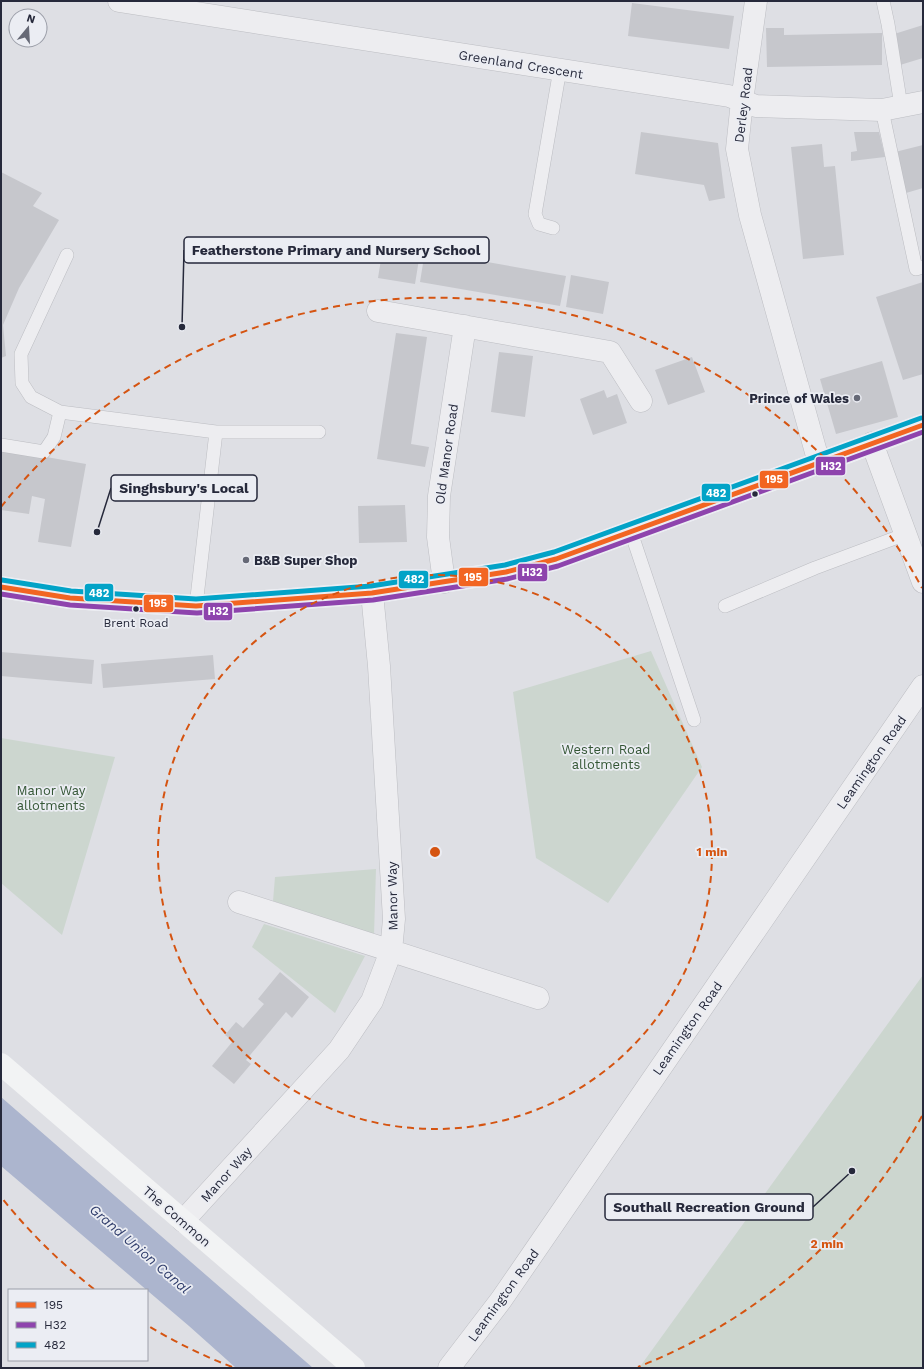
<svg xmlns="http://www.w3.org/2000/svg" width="924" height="1369" font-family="'Work Sans',sans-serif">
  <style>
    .green { fill: #ccd6cf }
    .water { fill: #acb5ce }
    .building { fill: #c6c7cc }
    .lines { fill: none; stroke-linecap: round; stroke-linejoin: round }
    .lane-casing { stroke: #bcbdc2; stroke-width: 14 }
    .street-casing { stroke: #bcbdc2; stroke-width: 23 }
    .lane { stroke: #ededf0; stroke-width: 13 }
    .street { stroke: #ededf0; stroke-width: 22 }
    .secondary { stroke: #f2f3f4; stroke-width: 22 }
    .bus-1-casing { stroke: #ebedf3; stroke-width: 8 }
    .bus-2-casing { stroke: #ebedf3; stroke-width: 8 }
    .bus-3-casing { stroke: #ebedf3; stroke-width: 8 }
    .bus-1 { stroke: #f26522; stroke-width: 5 }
    .bus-2 { stroke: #8e44ad; stroke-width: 5 }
    .bus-3 { stroke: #02a3c7; stroke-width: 5 }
    .ring { fill: none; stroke: #d55411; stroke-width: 2; stroke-dasharray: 7 5 }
    .poi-dot { fill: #666976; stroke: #ebedf3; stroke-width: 1.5 }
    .bus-dot { fill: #26293b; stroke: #ebedf3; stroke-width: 1.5 }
    .labels { text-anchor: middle; stroke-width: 3.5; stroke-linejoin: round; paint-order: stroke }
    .bus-label { font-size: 12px; fill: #26293b; stroke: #ebedf3 }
    .street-label { font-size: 13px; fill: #26293b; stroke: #ebedf3 }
    .poi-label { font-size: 13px; font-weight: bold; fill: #26293b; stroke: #ebedf3; text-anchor: end }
    .park-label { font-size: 13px; fill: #345635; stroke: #ebedf3 }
    .water-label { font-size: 14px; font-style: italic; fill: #323f6d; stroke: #ebedf3 }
    .centre { fill: #d55411; stroke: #ebedf3; stroke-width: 2 }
    .ring-label { font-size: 12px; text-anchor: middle; font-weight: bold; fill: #d55411; stroke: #ebedf3; stroke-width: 3.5; stroke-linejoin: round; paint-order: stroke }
    .leader { fill: none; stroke: #26293b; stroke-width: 1.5 }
    .callout-dot { fill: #26293b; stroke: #ebedf3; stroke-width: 1.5 }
    .callout { fill: #ebedf3; stroke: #26293b; stroke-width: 1.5 }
    .callout-label { font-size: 14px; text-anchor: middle; font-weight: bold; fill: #26293b }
    .line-badge { stroke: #ebedf3; stroke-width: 1.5 }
    .badge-label { font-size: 11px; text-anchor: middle; font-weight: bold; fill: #fff }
  </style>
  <rect width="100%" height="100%" fill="#dedfe4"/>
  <path class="green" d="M651 651 702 767 608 903 536 858 513 692Z
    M1 738 115 757 62 935 1 883Z
    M376 869 374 935 273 901 275 877Z
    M264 924 365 956 335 1013 252 947Z
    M923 975V1368H639Z"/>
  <path class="water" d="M1 1097 313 1368H236L189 1326 1 1166Z"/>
  <path class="building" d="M632 3 734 16 729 49 628 36Z
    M923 25V58L900 65 891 35Z
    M766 28H784V35L882 33V65L767 67Z
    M641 132 718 143 725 198 709 201 704 185 635 174Z
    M854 132H879L885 157 851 161V152L857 151Z
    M822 144 824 167 835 166 844 255 803 259 791 147Z
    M923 145V188L906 193 895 152Z
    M1 172 42 193 33 206 59 220 19 288 3 325 6 356 1 358Z
    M383 247 420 253 415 284 378 278Z
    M425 251 566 276 560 306 420 282Z
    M571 275 609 282 603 314 566 307Z
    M923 282V374L903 380 876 297Z
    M396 333 427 337 411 444 429 447 425 467 377 459Z
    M499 352 533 356 525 417 491 412Z
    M692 357 705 392 668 405 655 370Z
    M882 361 898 417 836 434 820 379Z
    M604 390 607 398 617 394 627 423 593 435 580 399Z
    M1 449 86 464 71 547 38 542 45 499 32 496 29 514 1 510Z
    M405 505 407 542 359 543 358 506Z
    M1 652 94 660 92 684 1 676Z
    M213 655 215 679 103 688 101 664Z
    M280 972 309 997 292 1018 286 1012 246 1060 251 1064 234 1084 212 1066 233 1041 225 1035 236 1022 243 1028 264 1004 258 999Z"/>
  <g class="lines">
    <g class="lane-casing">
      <path id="lane" d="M883 1 888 24 901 106
        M882 110 916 269 923 267
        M553 228 539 224 535 214 560 69
        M67 255 21 354 22 383 31 397 60 412 216 432H319
        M1 445 44 452 54 437 60 412
        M631 532 694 720
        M196 606 216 432
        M725 606 815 568 906 534"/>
    </g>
    <g class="street-casing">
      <path id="street" d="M119 1 729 96 756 106 882 110 923 102
        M756 1 742 101 737 149 750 215 819 463
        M378 311 610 352 641 401
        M872 443 923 582
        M444 582 438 537 439 496 465 326
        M239 902 538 998
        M183 1221 339 1050 372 1001 391 951 394 919 379 666 372 593
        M449 1368 501 1300 923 686"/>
    </g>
    <use href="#lane" class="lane"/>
    <use href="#street" class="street"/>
    <path class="secondary" d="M1 587 70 598 196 606 372 593 506 572 556 559 923 425
      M1 1064 354 1368"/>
    <g class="bus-1-casing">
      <path id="bus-1" d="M1 587 70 598 196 606 372 593 506 572 556 559 923 425"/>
    </g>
    <g class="bus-2-casing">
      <path id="bus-2" d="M1 594 70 605 197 613 373 600 507 579 558 566 923 432"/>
    </g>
    <g class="bus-3-casing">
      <path id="bus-3" d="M2 580 71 591 196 599 371 586 505 565 554 552 921 418"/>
    </g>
    <use href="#bus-1" class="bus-1"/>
    <use href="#bus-2" class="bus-2"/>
    <use href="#bus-3" class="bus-3"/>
  </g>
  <g class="ring">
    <circle cx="435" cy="852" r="277"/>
    <path d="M922 1116A554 554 0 0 1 638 1367M232 1367A554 554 0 0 1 150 1327M94 1289A554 554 0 0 1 1 1197M1 507A554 554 0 0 1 922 588"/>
  </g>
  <g class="poi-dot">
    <circle cx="857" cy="398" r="4"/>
    <circle cx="246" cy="560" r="4"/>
  </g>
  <g class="bus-dot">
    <circle cx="755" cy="494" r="3.5"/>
    <circle cx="136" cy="609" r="3.5"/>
  </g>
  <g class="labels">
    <g class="bus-label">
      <text x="136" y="627">Brent Road</text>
    </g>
    <g class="street-label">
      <text transform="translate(521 64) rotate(9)" y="5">Greenland Crescent</text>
      <text transform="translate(743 105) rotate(-83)" y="5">Derley Road</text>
      <text transform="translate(446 454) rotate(-82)" y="5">Old Manor Road</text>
      <text transform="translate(871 762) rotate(-55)" y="5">Leamington Road</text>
      <text transform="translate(392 896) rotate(-91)" y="5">Manor Way</text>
      <text transform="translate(687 1028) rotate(-55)" y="5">Leamington Road</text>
      <text transform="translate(226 1174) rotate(-48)" y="5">Manor Way</text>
      <text transform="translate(177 1216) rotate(41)" y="5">The Common</text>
      <text transform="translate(503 1295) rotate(-54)" y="5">Leamington Road</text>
    </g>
    <g class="poi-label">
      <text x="849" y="403">Prince of Wales</text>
      <text x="254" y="565" text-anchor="start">B&amp;B Super Shop</text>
    </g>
    <g class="park-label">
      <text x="606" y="754">Western Road<tspan x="606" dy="15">allotments</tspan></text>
      <text x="51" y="795">Manor Way<tspan x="51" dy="15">allotments</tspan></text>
    </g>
    <g class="water-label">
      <text transform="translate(140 1249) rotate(41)" y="5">Grand Union Canal</text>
    </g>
  </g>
  <circle cx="435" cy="852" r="6" class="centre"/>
  <g class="ring-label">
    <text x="712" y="856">1 min</text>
    <text x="827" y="1248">2 min</text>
  </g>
  <path class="leader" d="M182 327L184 250M97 532L111 488M852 1171L813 1207"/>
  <g class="callout-dot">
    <circle cx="182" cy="327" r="4"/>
    <circle cx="97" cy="532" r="4"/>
    <circle cx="852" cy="1171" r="4"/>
  </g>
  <g class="callout">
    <rect x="184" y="237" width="305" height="26" rx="4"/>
    <rect x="111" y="475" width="146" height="26" rx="4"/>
    <rect x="605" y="1194" width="208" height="26" rx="4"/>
  </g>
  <g class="callout-label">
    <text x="336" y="255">Featherstone Primary and Nursery School</text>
    <text x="184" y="493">Singhsbury's Local</text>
    <text x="709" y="1212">Southall Recreation Ground</text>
  </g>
  <g class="line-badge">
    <rect x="815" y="456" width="31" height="20" rx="4" fill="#8e44ad"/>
    <rect x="759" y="470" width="30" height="19" rx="4" fill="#f26522"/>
    <rect x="701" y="483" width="30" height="19" rx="4" fill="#02a3c7"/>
    <rect x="517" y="563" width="31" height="19" rx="4" fill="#8e44ad"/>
    <rect x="458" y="567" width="31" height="20" rx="4" fill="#f26522"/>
    <rect x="398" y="570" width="31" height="19" rx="4" fill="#02a3c7"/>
    <rect x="84" y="583" width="30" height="19" rx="4" fill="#02a3c7"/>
    <rect x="143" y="594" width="31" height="19" rx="4" fill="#f26522"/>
    <rect x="203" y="602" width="30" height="19" rx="4" fill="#8e44ad"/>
  </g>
  <g class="badge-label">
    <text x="831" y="470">H32</text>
    <text x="774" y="483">195</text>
    <text x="716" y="497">482</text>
    <text x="532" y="576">H32</text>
    <text x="473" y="581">195</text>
    <text x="414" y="583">482</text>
    <text x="99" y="597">482</text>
    <text x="158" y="607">195</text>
    <text x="218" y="615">H32</text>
  </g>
  <rect width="924" height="1369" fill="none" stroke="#26293b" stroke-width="4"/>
  <rect x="8" y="1289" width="140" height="72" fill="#ebedf3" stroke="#9c9fa9"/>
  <rect x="16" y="1302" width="20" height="6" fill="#f26522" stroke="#9c9fa9"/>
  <text x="44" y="1309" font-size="12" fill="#26293b">195</text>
  <rect x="16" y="1322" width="20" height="6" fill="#8e44ad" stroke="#9c9fa9"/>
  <text x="44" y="1329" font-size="12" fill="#26293b">H32</text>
  <rect x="16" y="1342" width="20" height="6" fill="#02a3c7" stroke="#9c9fa9"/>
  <text x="44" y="1349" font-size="12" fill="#26293b">482</text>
  <g transform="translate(28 28) rotate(18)"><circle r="19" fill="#ebedf3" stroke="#9c9fa9"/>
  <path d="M0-3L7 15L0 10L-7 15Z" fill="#666976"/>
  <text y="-6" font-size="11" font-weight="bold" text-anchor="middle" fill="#26293b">N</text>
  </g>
</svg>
